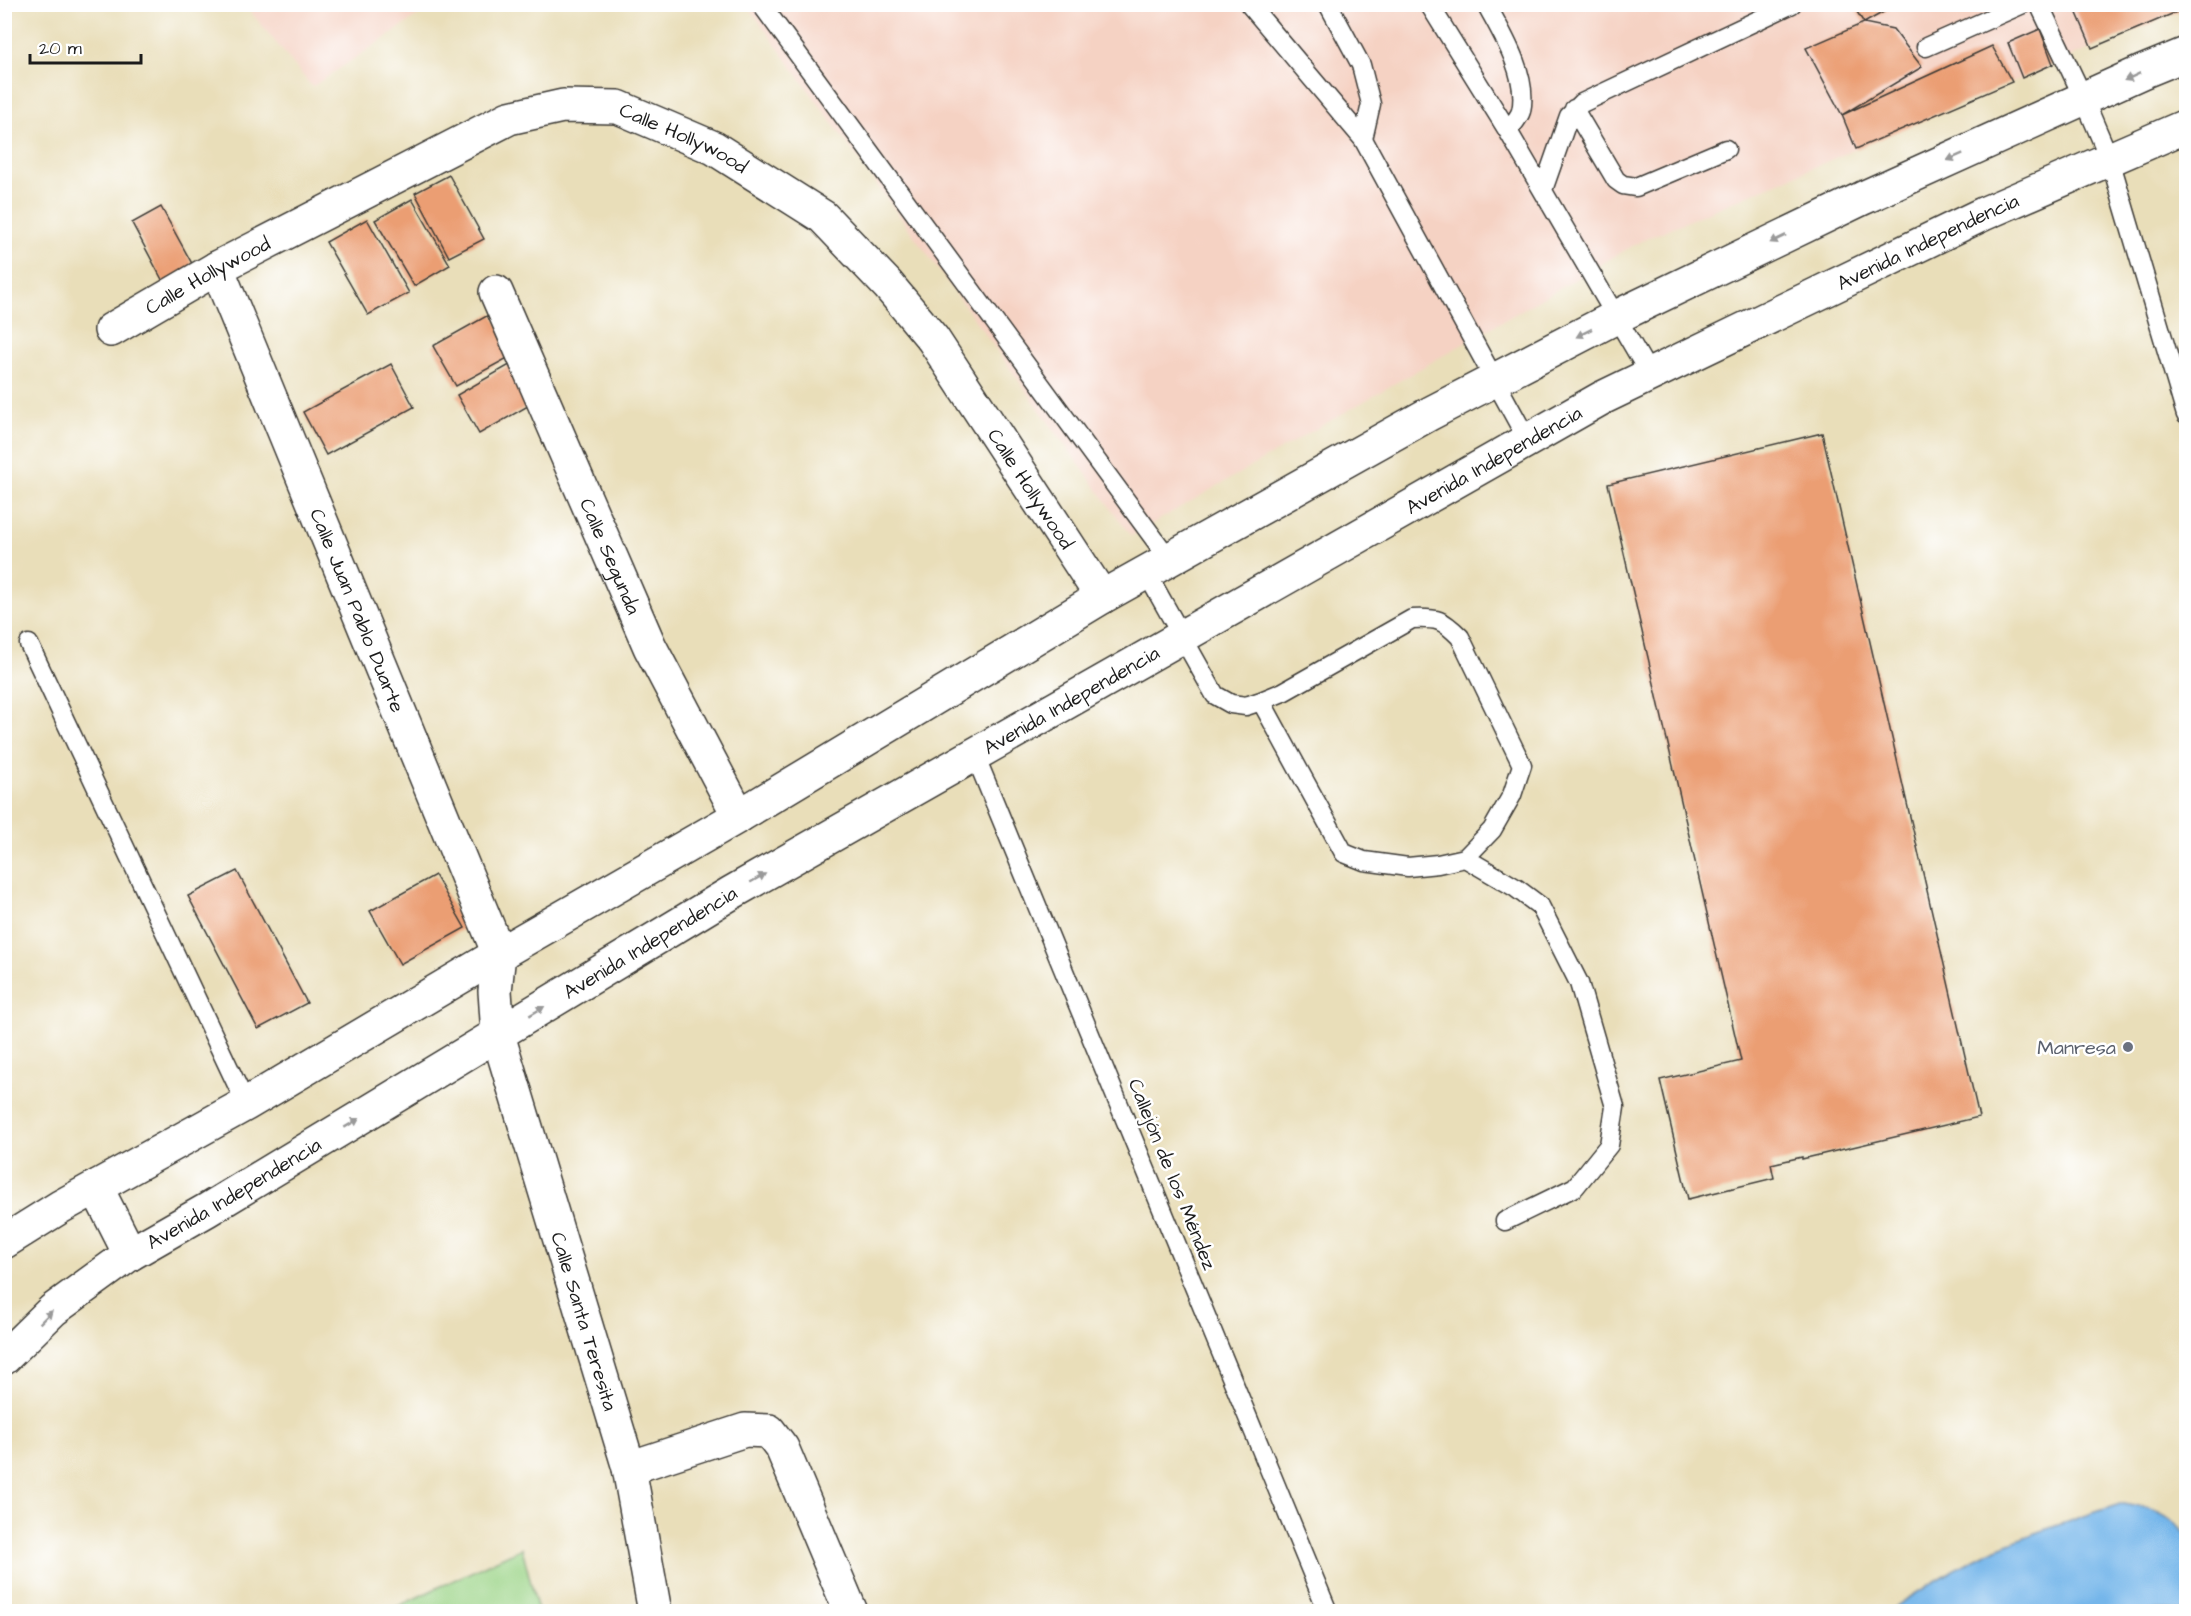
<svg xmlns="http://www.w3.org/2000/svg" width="2191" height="1616" font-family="'Architects Daughter',sans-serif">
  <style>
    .built { fill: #f5d2c3 }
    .green { fill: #9bd487; stroke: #5c7852; stroke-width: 1.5 }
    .water { fill: #75b6ea; stroke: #486983; stroke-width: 1.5 }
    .building { fill: #eb9e73 }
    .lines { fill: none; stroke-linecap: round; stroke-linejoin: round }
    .service-casing { stroke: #3b3934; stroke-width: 21 }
    .minor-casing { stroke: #3b3934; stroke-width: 36 }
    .tertiary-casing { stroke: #3b3934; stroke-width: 36 }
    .service { stroke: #fff; stroke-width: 18 }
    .minor { stroke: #fff; stroke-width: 33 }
    .tertiary { stroke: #fff; stroke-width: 33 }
    .oneway { fill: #999 }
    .worship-dot { fill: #6b7280; stroke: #fff; stroke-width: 2 }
    .labels { text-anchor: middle; stroke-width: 5; stroke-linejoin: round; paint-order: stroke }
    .street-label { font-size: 20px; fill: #1c1c1c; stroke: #fff }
    .worship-label { font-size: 20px; fill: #5b616d; stroke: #fff; text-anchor: end }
  </style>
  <rect width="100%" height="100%" fill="#fff"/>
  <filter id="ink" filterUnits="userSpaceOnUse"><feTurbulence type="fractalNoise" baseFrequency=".0167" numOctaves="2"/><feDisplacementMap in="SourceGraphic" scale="12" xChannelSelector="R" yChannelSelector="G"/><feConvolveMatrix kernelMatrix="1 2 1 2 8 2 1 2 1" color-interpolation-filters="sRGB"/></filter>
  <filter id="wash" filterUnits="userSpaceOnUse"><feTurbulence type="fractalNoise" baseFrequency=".008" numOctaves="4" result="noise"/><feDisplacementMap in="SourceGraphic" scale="24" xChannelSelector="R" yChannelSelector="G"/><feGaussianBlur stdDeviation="1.35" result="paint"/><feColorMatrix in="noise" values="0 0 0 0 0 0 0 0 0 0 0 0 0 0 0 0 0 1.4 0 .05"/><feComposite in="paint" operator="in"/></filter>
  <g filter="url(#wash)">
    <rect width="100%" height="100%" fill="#e9deb9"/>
    <path class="built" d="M2186 4V8L1641 241 1131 536 747 5Z
      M245 5H434L312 87Z"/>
    <path class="green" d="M522 1548 538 1611H388Z"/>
    <path class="water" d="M2123 1503C2152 1508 2168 1511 2186 1535V1611H1889C1923 1588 1959 1565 1997 1548 2038 1531 2081 1517 2123 1503Z"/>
    <g id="blocks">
      <path class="building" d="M1852 4H1898L1864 23 1893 29 1922 67 1842 115 1806 48 1864 23Z
        M2073 4H2186V8L2092 48Z
        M2040 29 2053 64 2022 78 2008 43Z
        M1992 46 2012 82 1856 149 1842 115Z
        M449 175 484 239 449 257 415 193Z
        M412 199 450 265 414 286 375 220Z
        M161 207 196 271 166 287 132 223Z
        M367 219 409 293 368 315 326 242Z
        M492 313 515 354 456 386 433 346Z
        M513 363 535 402 479 434 457 395Z
        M391 364 414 407 326 455 303 412Z
        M1822 433 1979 1117 1802 1159V1157L1771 1164 1774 1178 1688 1199 1660 1080 1741 1061 1608 484Z
        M237 871 307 1003 258 1029 188 896Z
        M435 875 465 928 400 964 370 911Z"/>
    </g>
  </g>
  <g filter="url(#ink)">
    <use href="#blocks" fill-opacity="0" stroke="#3b3934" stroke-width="1.5"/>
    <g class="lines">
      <g class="service-casing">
        <path id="service" d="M761 4 1169 559
          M1249 4 1363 139 1528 441
          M1328 4 1361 65 1371 104 1363 139
          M1429 4 1508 131 1650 375
          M1486 4C1502 33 1529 77 1521 111 1519 118 1512 125 1508 131
          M2039 4 2084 99 2110 160 2186 415
          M1926 47 2023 4
          M1574 109 1616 180 1623 185 1636 187 1726 149
          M1543 190 1569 116 1582 103 1792 4
          M1146 572 1215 695 1231 704 1246 706 1261 701 1283 692 1412 619C1438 618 1442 619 1460 637L1522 765 1512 795 1492 830 1465 858 1438 864 1408 867 1364 861 1344 853 1261 701
          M29 644 246 1104
          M975 755 1328 1612
          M1465 858 1516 888 1540 906 1579 983 1615 1107 1609 1145 1575 1187 1505 1221"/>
      </g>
      <g class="minor-casing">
        <g id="minor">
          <path id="s1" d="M217 268 499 954 495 991 498 1035 629 1468 655 1612"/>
          <path id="s2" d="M496 292 650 647 739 816"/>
          <path id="s3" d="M111 330 217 268 509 118 563 106 618 107 714 148 823 217 888 285 933 339 1102 597"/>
          <path d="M629 1468 745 1430 769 1431 782 1448 851 1612"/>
        </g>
      </g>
      <g class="tertiary-casing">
        <g id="tertiary">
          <path d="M96 1187 130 1254"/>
          <path d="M4 1242 60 1207 246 1104 499 954 739 816 1102 597 1429 414 1616 317 1863 198 2142 72 2186 54"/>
          <path id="s4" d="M4 1358 53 1310 130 1254 207 1210 731 893 1602 398 1983 214 2186 126"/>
        </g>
      </g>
      <use href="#service" class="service"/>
      <use href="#minor" class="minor"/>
      <use href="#tertiary" class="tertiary"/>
    </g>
    <defs><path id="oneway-solid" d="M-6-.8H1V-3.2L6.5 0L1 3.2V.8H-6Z" transform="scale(1.5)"/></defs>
    <g class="oneway">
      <use href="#oneway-solid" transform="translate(2132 77) rotate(155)"/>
      <use href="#oneway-solid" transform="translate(1955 157) rotate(156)"/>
      <use href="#oneway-solid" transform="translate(1778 239) rotate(154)"/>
      <use href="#oneway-solid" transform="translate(1584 333) rotate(153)"/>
      <use href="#oneway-solid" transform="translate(758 878) rotate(-30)"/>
      <use href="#oneway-solid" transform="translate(537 1011) rotate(-31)"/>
      <use href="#oneway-solid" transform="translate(352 1123) rotate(-31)"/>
      <use href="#oneway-solid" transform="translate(46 1317) rotate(-45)"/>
    </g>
  </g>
  <circle class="worship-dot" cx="2128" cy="1047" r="6"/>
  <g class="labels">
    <g class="street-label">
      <text dy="7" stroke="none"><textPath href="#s3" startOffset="634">Calle Hollywood</textPath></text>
      <text dy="7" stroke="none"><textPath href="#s4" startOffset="2228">Avenida Independencia</textPath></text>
      <text dy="7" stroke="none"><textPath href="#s3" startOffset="111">Calle Hollywood</textPath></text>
      <text dy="7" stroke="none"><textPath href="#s4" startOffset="1742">Avenida Independencia</textPath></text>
      <text dy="7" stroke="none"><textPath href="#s3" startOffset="1138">Calle Hollywood</textPath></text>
      <text dy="7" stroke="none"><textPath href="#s2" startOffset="288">Calle Segunda</textPath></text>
      <text dy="7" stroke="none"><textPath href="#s1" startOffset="370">Calle Juan Pablo Duarte</textPath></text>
      <text dy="7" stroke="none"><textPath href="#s4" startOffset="1256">Avenida Independencia</textPath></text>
      <text dy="7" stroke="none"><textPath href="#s4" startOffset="770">Avenida Independencia</textPath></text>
      <text transform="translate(1173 1174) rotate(68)" y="7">Callejón de los Méndez</text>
      <text dy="7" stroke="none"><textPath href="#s4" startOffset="284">Avenida Independencia</textPath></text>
      <text dy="7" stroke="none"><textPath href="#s1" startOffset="1122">Calle Santa Teresita</textPath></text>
    </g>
    <g class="worship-label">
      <text x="2116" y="1054">Manresa</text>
    </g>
  </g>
  <rect width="2191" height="1616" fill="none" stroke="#fff" stroke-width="24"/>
  <path d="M30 54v9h111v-9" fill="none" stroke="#1c1c1c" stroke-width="3"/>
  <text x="39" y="54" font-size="18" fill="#1c1c1c" stroke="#ffffff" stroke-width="4.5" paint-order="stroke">20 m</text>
</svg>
